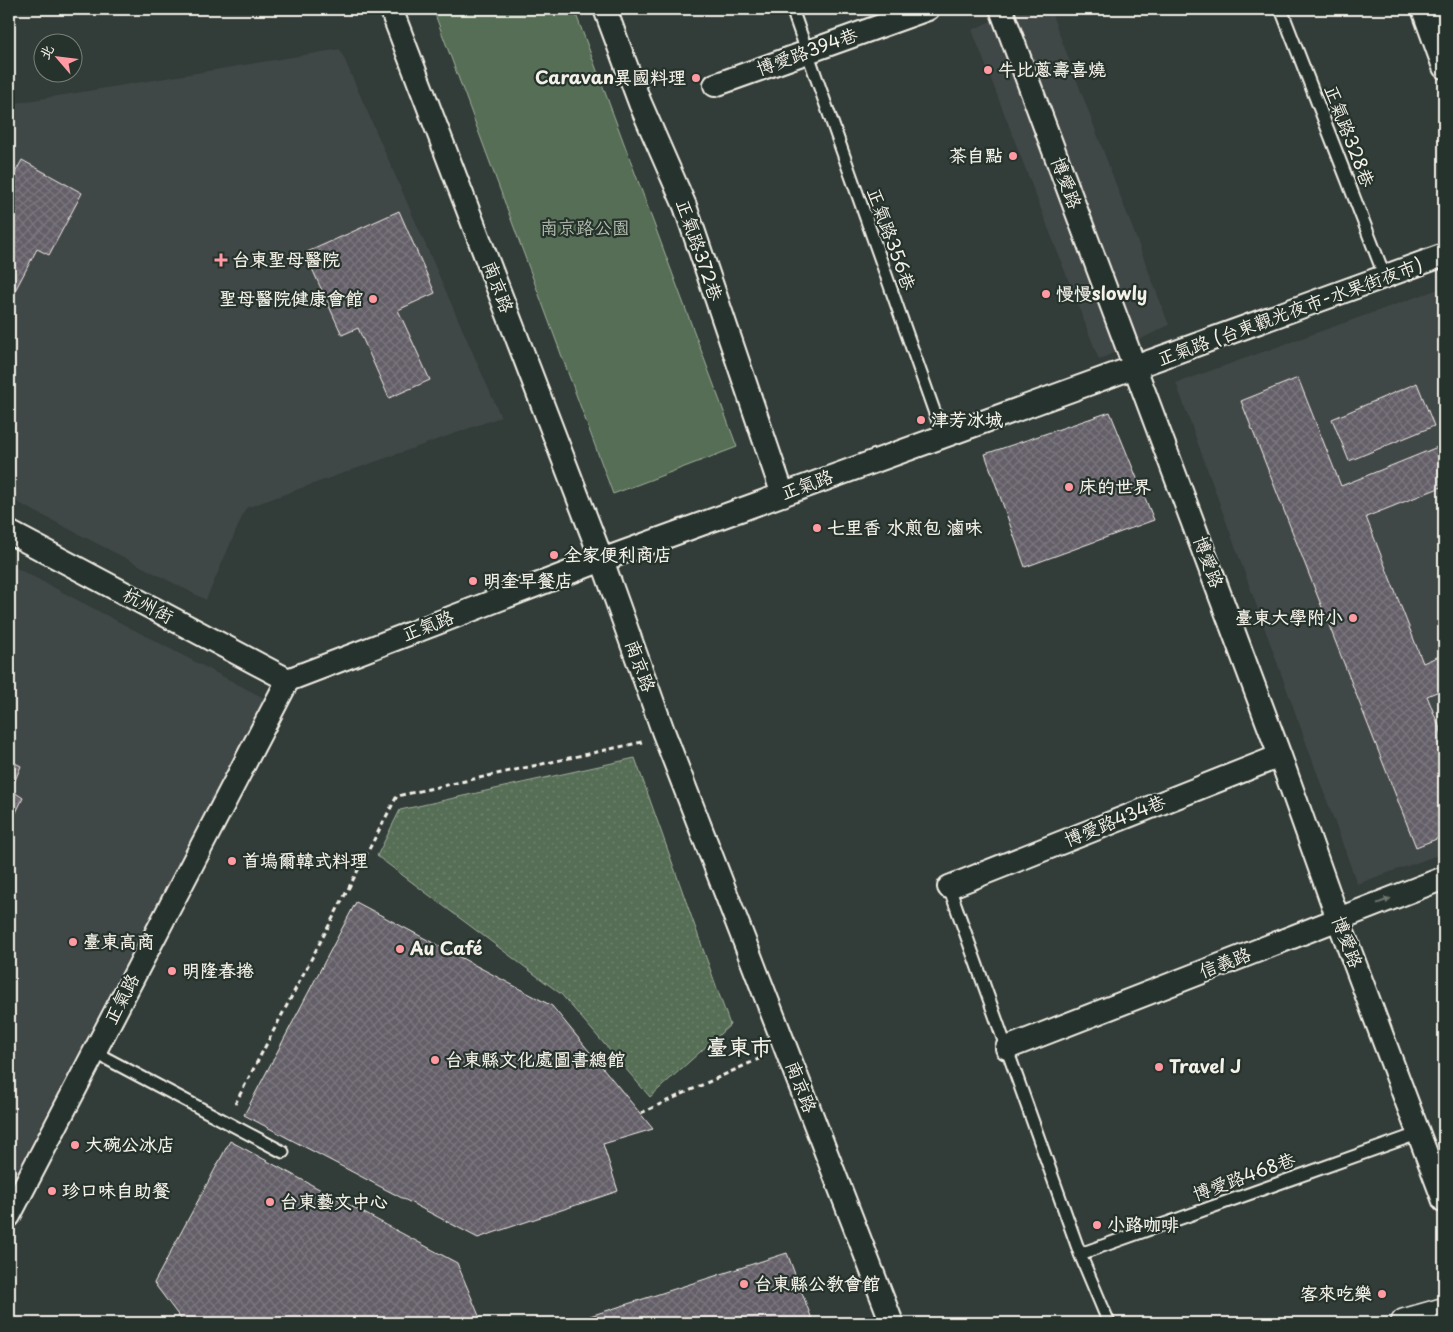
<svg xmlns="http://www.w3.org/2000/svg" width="1453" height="1332" font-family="'Playpen Sans','LXGW WenKai TC',sans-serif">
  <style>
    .built { fill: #414647 }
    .grass { fill: url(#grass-dots); stroke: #a4b09e }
    .park { fill: #556e54; stroke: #a4b09e }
    .building { fill: url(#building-cross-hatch); stroke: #f4f1e8 }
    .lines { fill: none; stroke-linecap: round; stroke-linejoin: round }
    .lane-casing { stroke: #f4f1e8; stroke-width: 15 }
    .street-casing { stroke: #f4f1e8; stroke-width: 26 }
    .secondary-casing { stroke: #f4f1e8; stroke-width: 31 }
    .path { stroke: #f4f1e8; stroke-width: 3; stroke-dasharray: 5 4; stroke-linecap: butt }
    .lane { stroke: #26332d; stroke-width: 11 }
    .street { stroke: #26332d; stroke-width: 22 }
    .secondary { stroke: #26332d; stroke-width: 28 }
    .oneway { fill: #6e766e }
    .poi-dot { fill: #ff9aa2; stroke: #26332d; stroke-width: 2 }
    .labels { text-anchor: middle; stroke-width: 4.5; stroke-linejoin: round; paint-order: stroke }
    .street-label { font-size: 18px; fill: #f4f1e8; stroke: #26332d }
    .poi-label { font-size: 18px; font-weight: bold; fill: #f4f1e8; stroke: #26332d; text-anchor: start }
    .park-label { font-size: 18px; fill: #b4bdad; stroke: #26332d }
    .district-label { font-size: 22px; font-weight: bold; fill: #f4f1e8; stroke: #26332d }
  </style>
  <defs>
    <pattern id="grass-dots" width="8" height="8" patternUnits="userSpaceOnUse" patternTransform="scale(1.25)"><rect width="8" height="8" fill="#556e54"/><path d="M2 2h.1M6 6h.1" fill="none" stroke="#6e836d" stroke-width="1.8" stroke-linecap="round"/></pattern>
    <pattern id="building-cross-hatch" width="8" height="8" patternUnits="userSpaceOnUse" patternTransform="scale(1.25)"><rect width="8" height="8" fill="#645e68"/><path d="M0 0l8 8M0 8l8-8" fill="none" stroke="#7b767e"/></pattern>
  </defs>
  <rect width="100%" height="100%" fill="#323c39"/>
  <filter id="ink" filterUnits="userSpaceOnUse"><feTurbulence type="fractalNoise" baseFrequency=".02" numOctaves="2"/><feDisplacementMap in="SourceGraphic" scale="10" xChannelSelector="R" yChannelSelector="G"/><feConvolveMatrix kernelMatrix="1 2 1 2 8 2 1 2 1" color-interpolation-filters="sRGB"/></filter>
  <g filter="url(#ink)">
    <path class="built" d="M1016 9H1050L1169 325 1099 360 972 30Z
      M340 49 501 417 246 508 206 600 9 498V104Z
      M1444 287V853L1357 884 1176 383Z
      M9 564 264 698 9 1186Z"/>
    <path class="grass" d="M635 758 730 1025 650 1097 561 994 377 856 400 810Z"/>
    <path class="park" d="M433 9H574L737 447 613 494Z"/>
    <path class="building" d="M22 160 82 193 49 255 37 249 9 302V169L15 173Z
      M399 211 435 293 398 310 430 380 389 398 358 328 342 335 305 253Z
      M1298 378 1341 486 1440 446 1444 458V486L1366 517 1423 663 1444 654V689L1427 696 1444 739V836L1416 847 1241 401Z
      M1417 383 1434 426 1349 461 1332 419Z
      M1110 412 1154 520 1025 567 985 454Z
      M9 760 21 766 11 790 23 798 9 827Z
      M356 902 552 1006 653 1129 603 1144 618 1191 478 1238 244 1115Z
      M230 1141 457 1263 482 1323H184L154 1283Z
      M787 1253 813 1322 809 1323H593L590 1316Z"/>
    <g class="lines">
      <g class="lane-casing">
        <path id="lane" d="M792 9 943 436
          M1281 9 1385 277
          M949 887 1080 1254 1109 1323
          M94 1052 283 1152
          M1080 1254 1420 1133"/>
      </g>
      <g class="street-casing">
        <path id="street" d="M391 9 602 560 663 731 892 1323
          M605 9 640 103 685 206 783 495
          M1001 9 1280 756 1338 919 1444 1201
          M1423 9 1444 67
          M715 85 928 9
          M9 532 288 680
          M949 887 1280 756
          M1007 1048 1444 878
          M9 1216 288 680 602 560 1444 255"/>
      </g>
      <g class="secondary-casing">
        <path id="secondary" d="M1405 1323 1444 1312"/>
      </g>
      <path class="path" d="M235 1104 397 796 642 742
        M641 1113 763 1057"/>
      <use href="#lane" class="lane"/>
      <use href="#street" class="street"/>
      <use href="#secondary" class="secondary"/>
    </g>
    <defs><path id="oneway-solid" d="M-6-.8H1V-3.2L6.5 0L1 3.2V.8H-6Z" transform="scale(1.25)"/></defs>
    <use class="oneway" href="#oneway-solid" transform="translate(1384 901) rotate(-21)"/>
  </g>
  <g class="poi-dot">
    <circle cx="988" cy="70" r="5"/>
    <circle cx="696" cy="78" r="5"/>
    <circle cx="1013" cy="156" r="5"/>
    <path d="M218.5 252.5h5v5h5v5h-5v5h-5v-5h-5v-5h5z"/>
    <circle cx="1046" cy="294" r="5"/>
    <circle cx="373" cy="299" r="5"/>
    <circle cx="921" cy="420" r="5"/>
    <circle cx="1069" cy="487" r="5"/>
    <circle cx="817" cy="528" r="5"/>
    <circle cx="554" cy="555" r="5"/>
    <circle cx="473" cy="581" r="5"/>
    <circle cx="1353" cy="618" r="5"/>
    <circle cx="232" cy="861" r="5"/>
    <circle cx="73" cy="942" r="5"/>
    <circle cx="400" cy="949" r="5"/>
    <circle cx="172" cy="971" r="5"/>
    <circle cx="435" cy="1060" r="5"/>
    <circle cx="1159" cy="1067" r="5"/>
    <circle cx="75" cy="1145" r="5"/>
    <circle cx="52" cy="1191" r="5"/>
    <circle cx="270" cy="1202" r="5"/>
    <circle cx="1097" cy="1225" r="5"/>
    <circle cx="744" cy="1284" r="5"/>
    <circle cx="1382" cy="1294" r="5"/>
  </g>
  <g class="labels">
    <g class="street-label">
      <text transform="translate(807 52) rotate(-20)" y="6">博愛路394巷</text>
      <text transform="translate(1349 136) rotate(69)" y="6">正氣路328巷</text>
      <text transform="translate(1066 183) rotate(69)" y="6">博愛路</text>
      <text transform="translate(891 239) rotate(70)" y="6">正氣路356巷</text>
      <text transform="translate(699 250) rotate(71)" y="6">正氣路372巷</text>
      <text transform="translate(498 287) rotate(69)" y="6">南京路</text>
      <text transform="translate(1290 312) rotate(-20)" y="6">正氣路 (台東觀光夜市-水果街夜市)</text>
      <text transform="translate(807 485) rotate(-20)" y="6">正氣路</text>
      <text transform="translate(1208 562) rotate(70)" y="6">博愛路</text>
      <text transform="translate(148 606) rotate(28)" y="6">杭州街</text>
      <text transform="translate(428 626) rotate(-21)" y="6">正氣路</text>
      <text transform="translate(640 666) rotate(70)" y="6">南京路</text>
      <text transform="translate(1115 821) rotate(-22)" y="6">博愛路434巷</text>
      <text transform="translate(1347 942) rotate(69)" y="6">博愛路</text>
      <text transform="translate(1225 963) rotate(-21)" y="6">信義路</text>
      <text transform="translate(122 999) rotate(-63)" y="6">正氣路</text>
      <text transform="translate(801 1087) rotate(69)" y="6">南京路</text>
      <text transform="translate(1244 1177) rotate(-20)" y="6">博愛路468巷</text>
    </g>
    <g class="poi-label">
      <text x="998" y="76">牛比蔥壽喜燒</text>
      <text x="686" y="84" text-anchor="end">Caravan異國料理</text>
      <text x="1003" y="162" text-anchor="end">茶自點</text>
      <text x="232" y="266">台東聖母醫院</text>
      <text x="1056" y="300">慢慢slowly</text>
      <text x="363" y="305" text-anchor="end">聖母醫院健康會館</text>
      <text x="931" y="426">津芳冰城</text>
      <text x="1079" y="493">床的世界</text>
      <text x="827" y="534">七里香 水煎包 滷味</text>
      <text x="564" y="561">全家便利商店</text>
      <text x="483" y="587">明奎早餐店</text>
      <text x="1343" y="624" text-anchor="end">臺東大學附小</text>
      <text x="242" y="867">首塢爾韓式料理</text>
      <text x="83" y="948">臺東高商</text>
      <text x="410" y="955">Au Café</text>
      <text x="182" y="977">明隆春捲</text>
      <text x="445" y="1066">台東縣文化處圖書總館</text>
      <text x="1169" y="1073">Travel J</text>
      <text x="85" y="1151">大碗公冰店</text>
      <text x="62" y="1197">珍口味自助餐</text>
      <text x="280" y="1208">台東藝文中心</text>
      <text x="1107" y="1231">小路咖啡</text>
      <text x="754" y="1290">台東縣公教會館</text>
      <text x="1372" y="1300" text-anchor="end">客來吃樂</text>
    </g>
    <g class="park-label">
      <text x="585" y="234">南京路公園</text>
    </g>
    <g class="district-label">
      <text x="739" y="1055">臺東市</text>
    </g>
  </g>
  <rect width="1453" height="1332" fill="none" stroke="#26332d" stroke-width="30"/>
  <rect x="15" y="15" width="1423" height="1302" fill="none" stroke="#f4f1e8" stroke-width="2" filter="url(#ink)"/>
  <g transform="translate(58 58) rotate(298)"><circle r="24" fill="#26332d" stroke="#787f78"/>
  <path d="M0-4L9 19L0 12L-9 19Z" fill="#ff9aa2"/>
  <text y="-8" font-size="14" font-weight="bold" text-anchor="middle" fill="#f4f1e8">北</text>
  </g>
</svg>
